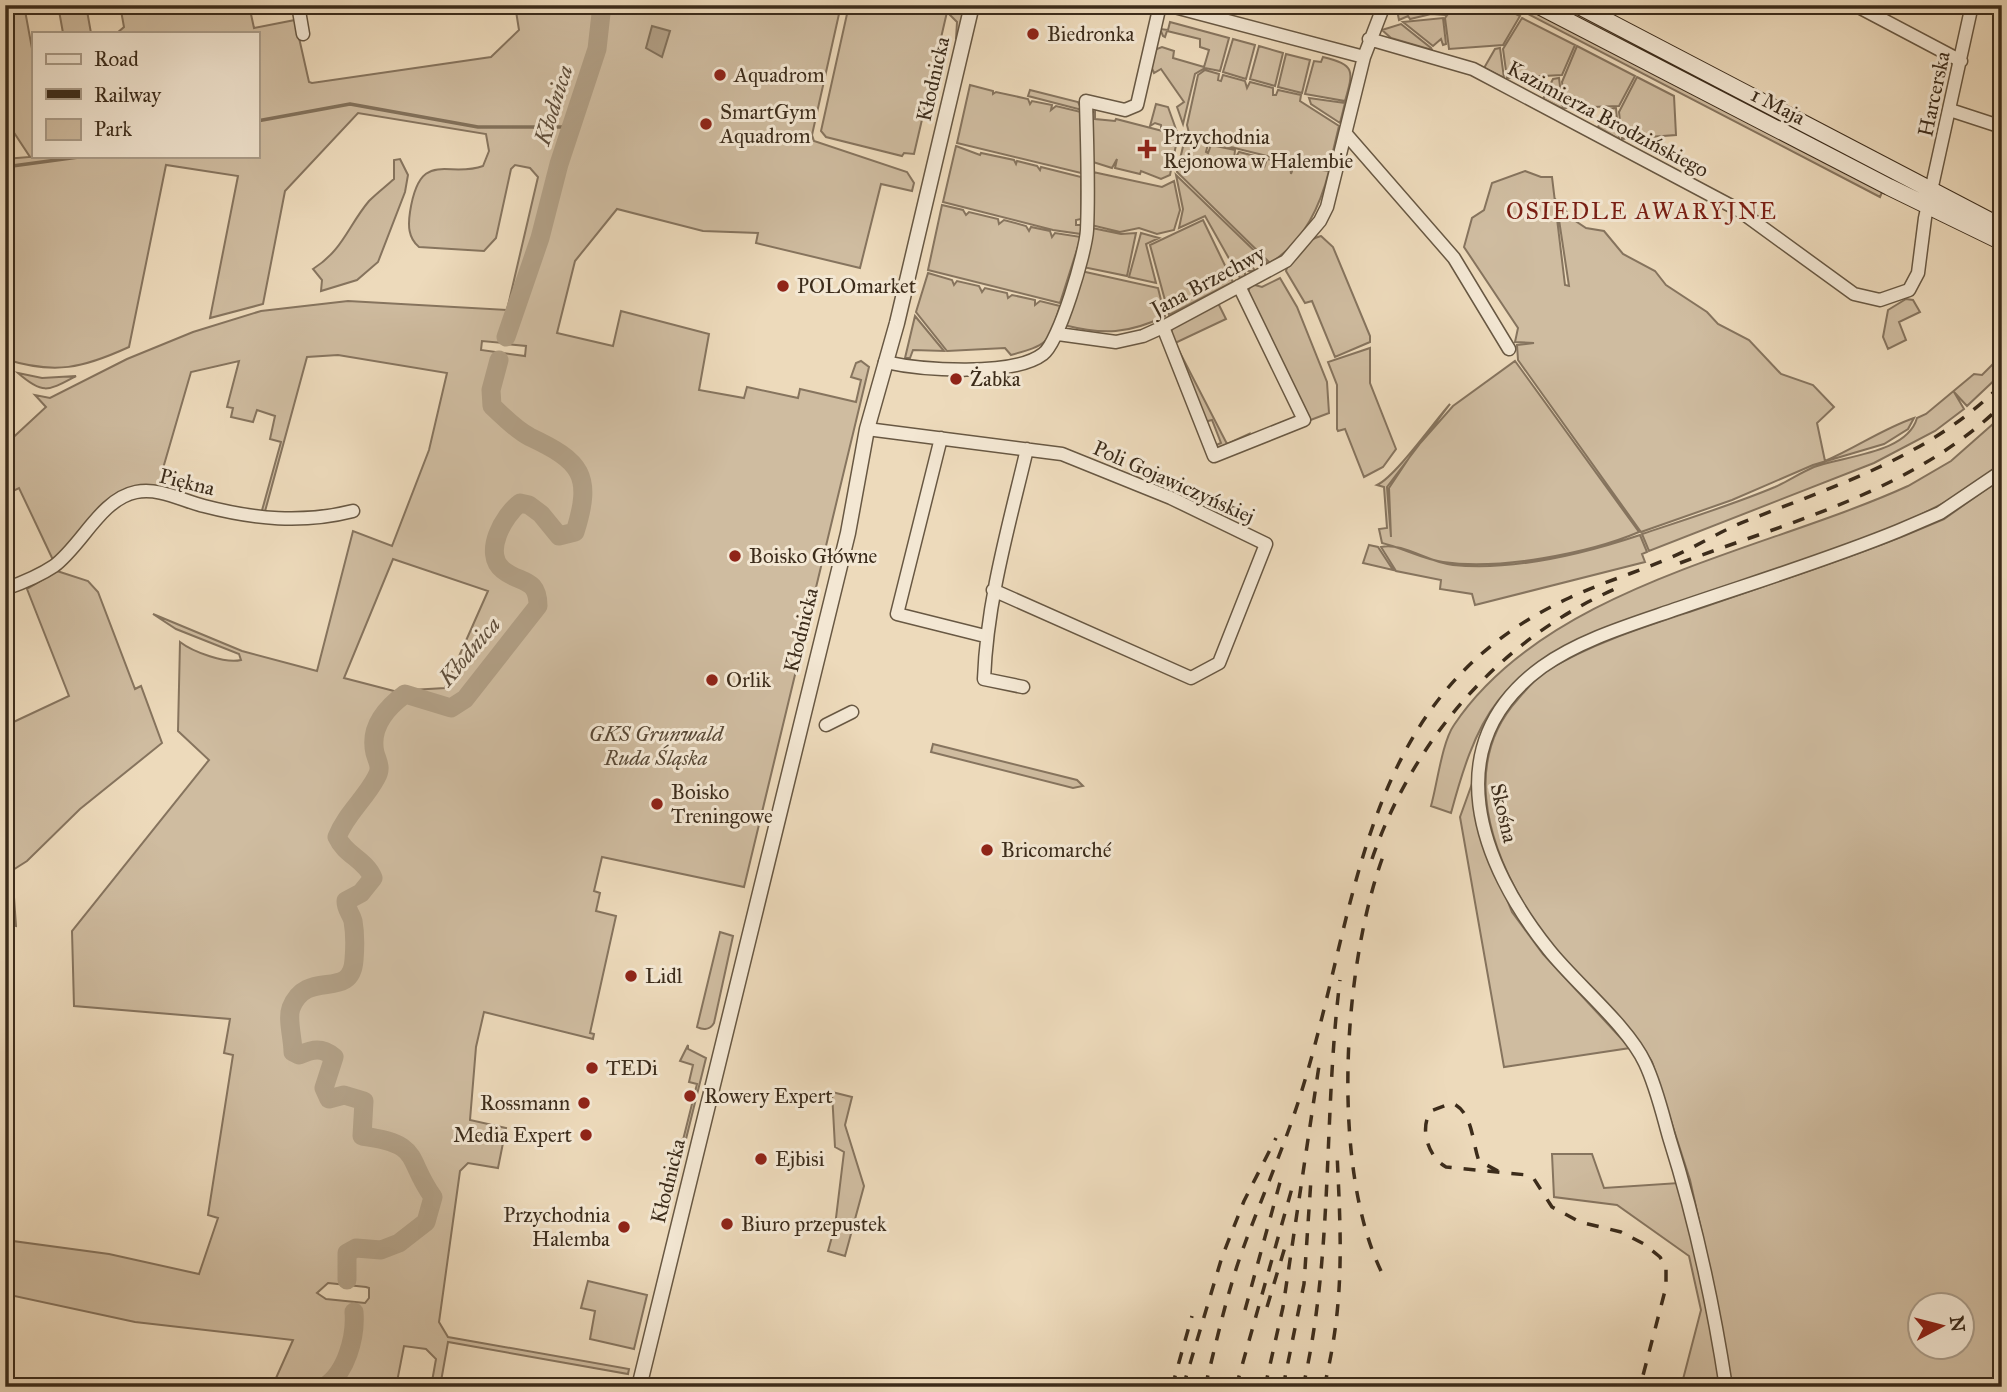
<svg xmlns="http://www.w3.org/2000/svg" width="2007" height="1392" font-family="'IM FELL Great Primer',serif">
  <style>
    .green { fill: #cfbca0; stroke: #86745e; stroke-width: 2; fill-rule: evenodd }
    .water { fill: #b19f85; stroke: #82715b; stroke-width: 2 }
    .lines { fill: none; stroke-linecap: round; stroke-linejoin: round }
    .stream { stroke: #82715b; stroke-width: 3.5 }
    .river { stroke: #b19f85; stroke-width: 19 }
    .minor-casing { stroke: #685843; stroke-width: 15 }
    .tertiary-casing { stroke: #685843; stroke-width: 17 }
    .secondary-casing { stroke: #3c2c1b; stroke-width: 18 }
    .minor { stroke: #f3e7d3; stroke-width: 12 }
    .tertiary { stroke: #f3e7d3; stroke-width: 14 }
    .secondary { stroke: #f3e7d3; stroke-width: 16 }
    .rail { stroke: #3c2c1b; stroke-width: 3.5; stroke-dasharray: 12 12; stroke-linecap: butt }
    .poi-dot { fill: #8f2418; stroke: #f3e7d3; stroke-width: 2.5 }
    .labels { text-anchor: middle; stroke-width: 6; stroke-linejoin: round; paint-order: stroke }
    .poi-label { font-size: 21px; fill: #3c2c1b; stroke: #f3e7d3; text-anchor: start }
    .street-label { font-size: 21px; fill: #3c2c1b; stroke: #f3e7d3 }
    .park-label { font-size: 21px; font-style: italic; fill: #594936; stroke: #f3e7d3 }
    .water-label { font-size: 23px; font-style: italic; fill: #5f4e3b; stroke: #f3e7d3 }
    .neighbourhood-label { font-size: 23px; letter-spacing: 2px; fill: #7a1f14; stroke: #f3e7d3 }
  </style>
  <rect width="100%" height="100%" fill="#eddabb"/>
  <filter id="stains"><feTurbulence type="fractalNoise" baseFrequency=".00286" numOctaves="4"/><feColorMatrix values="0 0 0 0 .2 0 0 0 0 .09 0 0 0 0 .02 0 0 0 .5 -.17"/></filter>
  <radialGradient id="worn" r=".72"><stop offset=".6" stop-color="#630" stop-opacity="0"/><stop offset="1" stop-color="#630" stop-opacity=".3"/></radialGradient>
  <path class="green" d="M5 5H24L33 54V156H257V33H117L124 27 120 5H249L254 28 295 20 309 82 312 83 491 57 519 30 515 5H601L596 48 565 141 538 239 503 343 482 341 481 350 525 356 526 346 506 344 598 49 603 5H841L812 135 814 141 907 172 914 183 912 191 881 184 860 268 756 243 758 233 703 231 617 209 575 261 557 333 613 346 621 311 709 334 699 390 744 398 747 387 798 398 800 389 856 402 861 380 851 377 856 363 861 361 869 367 744 887 602 857 594 891 600 893 596 911 616 916 590 1033 594 1034 593 1039 484 1012 476 1047 470 1120 506 1128 498 1168 468 1163 460 1171 439 1322 448 1337 629 1369 628 1374 448 1342 440 1387H431L436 1359 426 1349 404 1346 396 1387H272L293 1340 135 1322 5 1294V1240L109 1254 199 1274 218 1218 208 1215 233 1055 224 1053 230 1019 74 1006 72 931 209 760 178 731 180 642C193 652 226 664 241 660L239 654 176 629 153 614 242 651 317 671 353 531 392 546 429 450 447 373 338 355 307 357 264 515 261 514 281 442 270 439 275 416 257 410 253 422 231 417 233 408 227 407 239 361 191 372 157 489 139 487 54 562 19 488 5 495V445L46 407 35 395 50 398 127 359 193 332 261 311 348 301 507 310 538 177 530 168 515 165 511 169 496 238 484 251 419 247C408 238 408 225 410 212 420 147 448 179 483 166L489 151 486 134 358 113 285 191 263 304 210 318 238 176 166 165 129 347C83 368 55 375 5 359V159L30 157 5 119ZM393 559 488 591 445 688 394 691 344 678ZM328 1283 366 1287 369 1288V1298L365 1303 326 1299 317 1293Z
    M58 5H86L91 33H63Z
    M849 5H921L948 12 966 9 956 39 957 22 947 12 914 154 904 153 902 156 826 137 821 131Z
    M1396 5H1452L1445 15 1431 14 1410 19 1408 16 1399 20Z
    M1455 5H1497L1520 16 1503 45 1449 49 1445 18Z
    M1511 5H1525L1883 190 1880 197Z
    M1550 5H1563L1914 187V192Z
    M1443 18 1446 44 1443 45 1441 39 1433 46 1403 22Z
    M1522 18 1575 45 1562 75 1507 78 1503 49Z
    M1170 22 1229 38 1220 71 1205 68 1195 74 1183 124 1177 107 1184 102 1161 69 1154 73 1150 64 1154 50 1162 47 1174 51 1173 58 1204 67 1209 50 1200 47V39L1167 31 1165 37 1163 36 1160 29 1168 30Z
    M1401 24 1431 48 1432 50 1391 38 1382 30Z
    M1233 39 1255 45 1246 79 1223 72Z
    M1259 46 1283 53 1275 86 1250 79Z
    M1577 46 1635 76 1619 106 1565 108 1562 82Z
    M1500 48 1504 78 1484 68 1495 49Z
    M1286 54 1310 60 1302 93 1278 87Z
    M1323 57C1355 65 1354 70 1345 101L1305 94 1314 61 1321 62Z
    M1205 70 1219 74 1218 80 1221 81 1223 75 1245 81 1247 88 1250 82 1273 88V95H1276L1278 90 1301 95 1300 101 1339 126 1329 168 1271 157 1190 137 1187 125 1198 75Z
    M1637 77 1674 96 1676 135 1622 139 1619 112Z
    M1559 78 1563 109 1543 99 1553 79Z
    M970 85 993 91V94L996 92 1028 99 1030 104 1032 101 1052 105 1051 110 1056 106 1081 112V173L957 143Z
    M1030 90 1078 102 1082 110 1028 96Z
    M1309 98 1345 103 1340 123 1311 104Z
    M1156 104 1168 107 1177 132 1161 128V125L1155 123 1150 126Z
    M1616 108 1619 139 1598 127 1610 109Z
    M1095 111V119L1115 121 1116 119 1178 135 1170 175 1161 179 1141 171 1140 174 1115 168 1117 159 1112 168 1093 162 1092 113Z
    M1185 138 1208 144 1206 152 1208 153 1211 145 1235 150 1234 160 1239 152 1263 158 1264 168 1267 159 1290 165 1291 174 1294 166 1329 171C1320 207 1303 243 1270 263L1177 172Z
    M956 146 980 155 981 153 1014 160 1016 164 1017 161 1037 166 1040 170 1041 167 1081 177V219L1076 220V225H1081V234L1053 230 943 202Z
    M400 159 408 175 405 192 378 262 357 280 321 291 322 280 313 269C343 250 348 226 369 201 377 193 385 187 394 179V160Z
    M1525 171 1541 177H1552L1565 285 1569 286 1556 200 1574 220 1586 228 1604 231 1623 254 1655 271 1666 285 1707 312 1718 324 1749 340 1781 374 1813 385 1834 407 1817 423 1825 461C1856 448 1882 429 1914 418L1908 429 1884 444 1813 465 1732 500 1641 532 1518 360 1517 345 1534 343 1515 342 1518 328 1464 247 1472 218 1484 210 1492 183Z
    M1093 172 1162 187 1174 181 1180 210 1174 230 1157 234 1139 228 1120 232 1091 225Z
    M1176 175 1268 264 1264 266 1258 256 1249 261 1255 271H1245V276L1240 278 1205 216 1179 228 1183 209Z
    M942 205 963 210 966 215 969 212 998 219 999 224 1004 220 1026 226 1029 231 1031 227 1050 231 1052 237 1055 233 1081 237 1060 303 928 270Z
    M1203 220 1233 282 1169 315 1150 245Z
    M1092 228 1121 234 1136 233 1127 276 1083 267Z
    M1141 233 1159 238 1146 244 1156 283 1129 277Z
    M1321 236 1333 247 1370 336V342L1335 357 1312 301 1305 303 1286 271C1289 257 1307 239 1321 236Z
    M1081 271 1158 288 1165 316C1129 334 1103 335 1064 325Z
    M928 273 952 280 954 285 957 281 979 286 982 292 985 288 1007 293 1008 298 1012 295 1035 300V305L1040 301 1060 306C1048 344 1050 344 1011 355L1005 348 947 351 916 312Z
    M1280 278 1297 307 1327 382 1329 413 1308 421 1248 292 1251 284 1262 287Z
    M1906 299 1913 300 1920 312 1899 322 1906 340 1888 349 1883 337 1888 310Z
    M1217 301 1226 319 1175 343 1227 444 1249 434 1247 439 1221 450 1214 446 1221 443 1212 420 1204 422 1171 335 1172 328Z
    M915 316 944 351 913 350 910 358H905Z
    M1370 348V383L1396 449 1383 467 1364 477 1345 429 1338 431 1337 429V385L1328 362Z
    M2002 355V373L1967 406 1954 392 1964 409 1935 431 1874 463 1649 551 1642 534C1687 519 1732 505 1775 487 1788 481 1800 473 1814 467 1842 456 1907 454 1917 418L1926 414 1974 374 1982 375Z
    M1515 361 1639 532C1587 554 1499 570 1443 562 1422 559 1403 548 1382 543L1379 529 1387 528 1384 487 1377 485C1395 477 1434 422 1450 404L1387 487 1391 537 1389 488 1415 449 1453 406Z
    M18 373 42 378 76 376C48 391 43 395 18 373Z
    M2002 416V465C1918 533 1774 568 1672 605 1611 626 1540 649 1498 701 1474 731 1461 776 1451 813L1431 806C1437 785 1442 742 1454 725 1547 586 1763 552 1908 486L1951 461Z
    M2002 478V1387H1731L1709 1265 1690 1180 1652 1062 1644 1049C1602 1002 1554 956 1522 901 1486 838 1464 759 1518 699 1527 689 1536 677 1548 670 1594 642 1650 625 1701 608 1769 584 1839 562 1906 535L1944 519ZM1920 1304H1962V1346H1920Z
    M1640 535 1647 552 1642 554 1645 562 1475 605 1472 594 1440 589 1441 580 1396 571 1381 547C1403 542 1429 563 1453 565 1513 571 1583 554 1640 535Z
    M1369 545 1378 547 1393 570 1363 563Z
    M57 571 88 581 98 592 135 689 141 686 162 743 80 809 27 861 5 875V726L69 696 27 589Z
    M933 744 1077 780 1083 786 1073 788 931 752Z
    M1473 781 1477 825 1512 912 1543 954 1630 1048 1504 1067 1460 817Z
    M13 883 16 926 5 924V888Z
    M720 932 733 936 714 1023C710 1030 703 1030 697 1027Z
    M688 1045V1049L706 1058 686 1139 674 1141 683 1140 697 1084 689 1082 693 1065 680 1061Z
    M832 1092 852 1097 845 1125 864 1186 845 1256 828 1251 835 1226 844 1152 835 1147Z
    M1552 1154H1592L1604 1188 1679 1183 1700 1270 1721 1387H1681L1701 1310 1689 1256 1617 1205 1554 1197Z
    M588 1281 647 1295 634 1349 590 1339 595 1311 581 1308Z"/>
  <path class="water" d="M652 26 670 31 662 57 646 48Z"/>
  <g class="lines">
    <path class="stream" d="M257 121 350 104 478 127H570
      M5 167 86 156"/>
    <path class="river" d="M506 337 540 238 559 164 597 49 602 5
      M347 1280V1253L356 1248 381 1250 399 1243 426 1222 433 1197C405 1158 423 1144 362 1136L364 1101 344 1095 329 1099 324 1088 334 1057C322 1047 313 1049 299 1055L293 1052C293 1039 287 1019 291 1008 307 967 351 1002 354 960 355 948 355 932 353 921 351 913 346 910 346 901L361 893 373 878C366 860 345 855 337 837 346 814 365 799 376 778 382 768 378 763 375 753 369 727 386 708 405 694L451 708 465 699 538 606C538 577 520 584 503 570 482 553 504 515 520 503L529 505 541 514 559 536 575 532C593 475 581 461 530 437 516 430 504 417 492 406L491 390 499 360
      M324 1387C346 1374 356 1337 354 1312"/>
    <g class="minor-casing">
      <path id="minor" d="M298 5 303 34
        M1167 5 1364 57
        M1855 5 1961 61
        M1369 39 1473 69 1737 209 1854 294 1880 300 1909 290 1918 273 1925 218 1972 5
        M1950 110 2002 127
        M1346 134 1454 258 1509 349
        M1163 327 1214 456 1304 420 1239 286
        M1058 334 1116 342 1143 336 1163 327 1286 261 1320 221 1327 207 1364 57 1384 5
        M885 362C921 370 1013 377 1043 354 1059 343 1086 251 1087 230 1089 187 1087 144 1086 101L1125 110 1137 105 1160 5
        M867 429 1062 454 1171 498 1266 544 1219 663 1191 678 993 590
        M941 438 897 614 985 636
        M5 589C22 583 39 576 54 566 82 545 101 499 136 492 159 487 183 501 204 506 254 519 302 524 353 511
        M1023 687 984 679C987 600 1009 525 1027 449
        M826 725 852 712
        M1726 1387C1713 1302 1695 1219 1669 1137 1662 1112 1656 1086 1645 1063 1628 1026 1576 984 1549 950 1480 864 1435 745 1542 667 1581 639 1633 624 1679 608 1752 583 1827 560 1898 531L1940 513 2002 471"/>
    </g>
    <g class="tertiary-casing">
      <path id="tertiary" d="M639 1387 848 533 867 429 897 323 972 5"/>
    </g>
    <g class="secondary-casing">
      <path id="secondary" d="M1537 5 1889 187 2002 242
        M1577 5 2002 227"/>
    </g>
    <use href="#minor" class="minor"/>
    <use href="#tertiary" class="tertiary"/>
    <use href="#secondary" class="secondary"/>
    <path class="rail" d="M1680 563C1792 521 1915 490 2002 405
      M1372 859C1413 740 1499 640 1615 589
      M1498 1171 1479 1161C1472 1142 1473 1112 1452 1103L1431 1111C1419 1128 1428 1157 1446 1167L1527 1175 1534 1179 1552 1207 1580 1222 1621 1232 1644 1244 1660 1257 1666 1267V1287L1640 1387
      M1381 1271C1330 1164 1343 961 1385 851
      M1267 1307 1285 1247
      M1245 1310 1282 1175
      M1172 1387 1192 1316
      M1183 1387 1222 1257 1244 1201 1276 1138
      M1205 1387C1217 1340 1227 1292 1244 1246 1263 1194 1286 1143 1302 1090 1361 899 1360 694 1569 598 1603 582 1638 572 1672 557 1700 545 1725 528 1754 518 1843 483 1933 454 2002 384
      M1236 1387 1294 1181
      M1265 1387 1283 1307 1320 1059
      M1283 1387 1304 1284 1311 1179
      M1303 1387C1334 1253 1323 1116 1340 980
      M1324 1387C1345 1302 1341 1239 1337 1153"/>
  </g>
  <g class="poi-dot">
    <circle cx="1033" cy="34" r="7"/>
    <circle cx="720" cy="75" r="7"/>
    <circle cx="706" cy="124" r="7"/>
    <path d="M1143.5 138.5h7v7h7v7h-7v7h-7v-7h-7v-7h7z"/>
    <circle cx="783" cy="286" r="7"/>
    <circle cx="956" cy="379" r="7"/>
    <circle cx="735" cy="556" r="7"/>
    <circle cx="712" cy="680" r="7"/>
    <circle cx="657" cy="804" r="7"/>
    <circle cx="987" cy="850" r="7"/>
    <circle cx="631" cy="976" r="7"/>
    <circle cx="592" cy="1068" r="7"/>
    <circle cx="690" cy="1096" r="7"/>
    <circle cx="584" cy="1103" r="7"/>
    <circle cx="586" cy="1135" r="7"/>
    <circle cx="761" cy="1159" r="7"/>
    <circle cx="727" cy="1224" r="7"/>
    <circle cx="624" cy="1227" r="7"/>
  </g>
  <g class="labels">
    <g class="poi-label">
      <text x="1047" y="41">Biedronka</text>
      <text x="734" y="82">Aquadrom</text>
      <text x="720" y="119">SmartGym<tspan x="720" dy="24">Aquadrom</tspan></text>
      <text x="1163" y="144">Przychodnia<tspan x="1163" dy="24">Rejonowa w Halembie</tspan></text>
      <text x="797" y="293">POLOmarket</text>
      <text x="970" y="386">Żabka</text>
      <text x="749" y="563">Boisko Główne</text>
      <text x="726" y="687">Orlik</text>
      <text x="671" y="799">Boisko<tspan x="671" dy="24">Treningowe</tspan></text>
      <text x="1001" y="857">Bricomarché</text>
      <text x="645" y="983">Lidl</text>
      <text x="606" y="1075">TEDi</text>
      <text x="704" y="1103">Rowery Expert</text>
      <text x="570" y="1110" text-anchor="end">Rossmann</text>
      <text x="572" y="1142" text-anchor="end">Media Expert</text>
      <text x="775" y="1166">Ejbisi</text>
      <text x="610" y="1222" text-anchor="end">Przychodnia<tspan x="610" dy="24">Halemba</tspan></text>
      <text x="741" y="1231">Biuro przepustek</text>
    </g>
    <g class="street-label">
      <text transform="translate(933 79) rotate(-77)" y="7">Kłodnicka</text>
      <text transform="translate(1934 94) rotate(-78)" y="7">Harcerska</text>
      <text transform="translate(1778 106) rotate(27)" y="7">1 Maja</text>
      <text transform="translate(1608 119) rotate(28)" y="7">Kazimierza Brodzińskiego</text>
      <text transform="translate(1208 281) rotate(-28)" y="7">Jana Brzechwy</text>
      <text transform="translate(187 482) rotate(14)" y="7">Piękna</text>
      <text transform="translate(1174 482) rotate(24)" y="7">Poli Gojawiczyńskiej</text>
      <text transform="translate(801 630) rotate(-76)" y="7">Kłodnicka</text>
      <text transform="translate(1504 813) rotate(77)" y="7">Skośna</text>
      <text transform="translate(668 1181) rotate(-76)" y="7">Kłodnicka</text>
    </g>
    <g class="park-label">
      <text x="656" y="741">GKS Grunwald<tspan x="656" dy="24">Ruda Śląska</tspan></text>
    </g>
    <g class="water-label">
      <text transform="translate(553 105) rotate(-73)" y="8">Kłodnica</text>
      <text transform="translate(469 651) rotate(-50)" y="8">Kłodnica</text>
    </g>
    <g class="neighbourhood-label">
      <text x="1642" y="219">OSIEDLE AWARYJNE</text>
    </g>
  </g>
  <rect width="2007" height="1392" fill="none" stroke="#eddabb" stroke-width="28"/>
  <rect x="7" y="7" width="1993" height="1378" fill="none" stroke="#3c2c1b" stroke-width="3.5"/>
  <rect x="14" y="14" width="1979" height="1364" fill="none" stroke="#3c2c1b" stroke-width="2"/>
  <rect x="32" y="32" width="228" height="126" fill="#f3e7d3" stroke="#aa9c89" stroke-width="2"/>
  <rect x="46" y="54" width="35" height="10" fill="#f3e7d3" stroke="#aa9c89" stroke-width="2"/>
  <text x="94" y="66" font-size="21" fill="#3c2c1b">Road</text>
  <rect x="46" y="89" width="35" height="10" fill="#3c2c1b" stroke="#aa9c89" stroke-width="2"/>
  <text x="94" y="102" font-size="21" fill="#3c2c1b">Railway</text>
  <rect x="46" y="119" width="35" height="21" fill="#cfbca0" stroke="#aa9c89" stroke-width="2"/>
  <text x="94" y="136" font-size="21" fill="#3c2c1b">Park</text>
  <g transform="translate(1941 1326) rotate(83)"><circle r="33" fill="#f3e7d3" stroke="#aa9c89" stroke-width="2"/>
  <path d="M0-5L12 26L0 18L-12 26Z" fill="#8f2418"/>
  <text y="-10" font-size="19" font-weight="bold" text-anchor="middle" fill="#3c2c1b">N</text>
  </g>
  <rect width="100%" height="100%" filter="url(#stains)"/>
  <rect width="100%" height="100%" fill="url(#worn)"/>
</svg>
